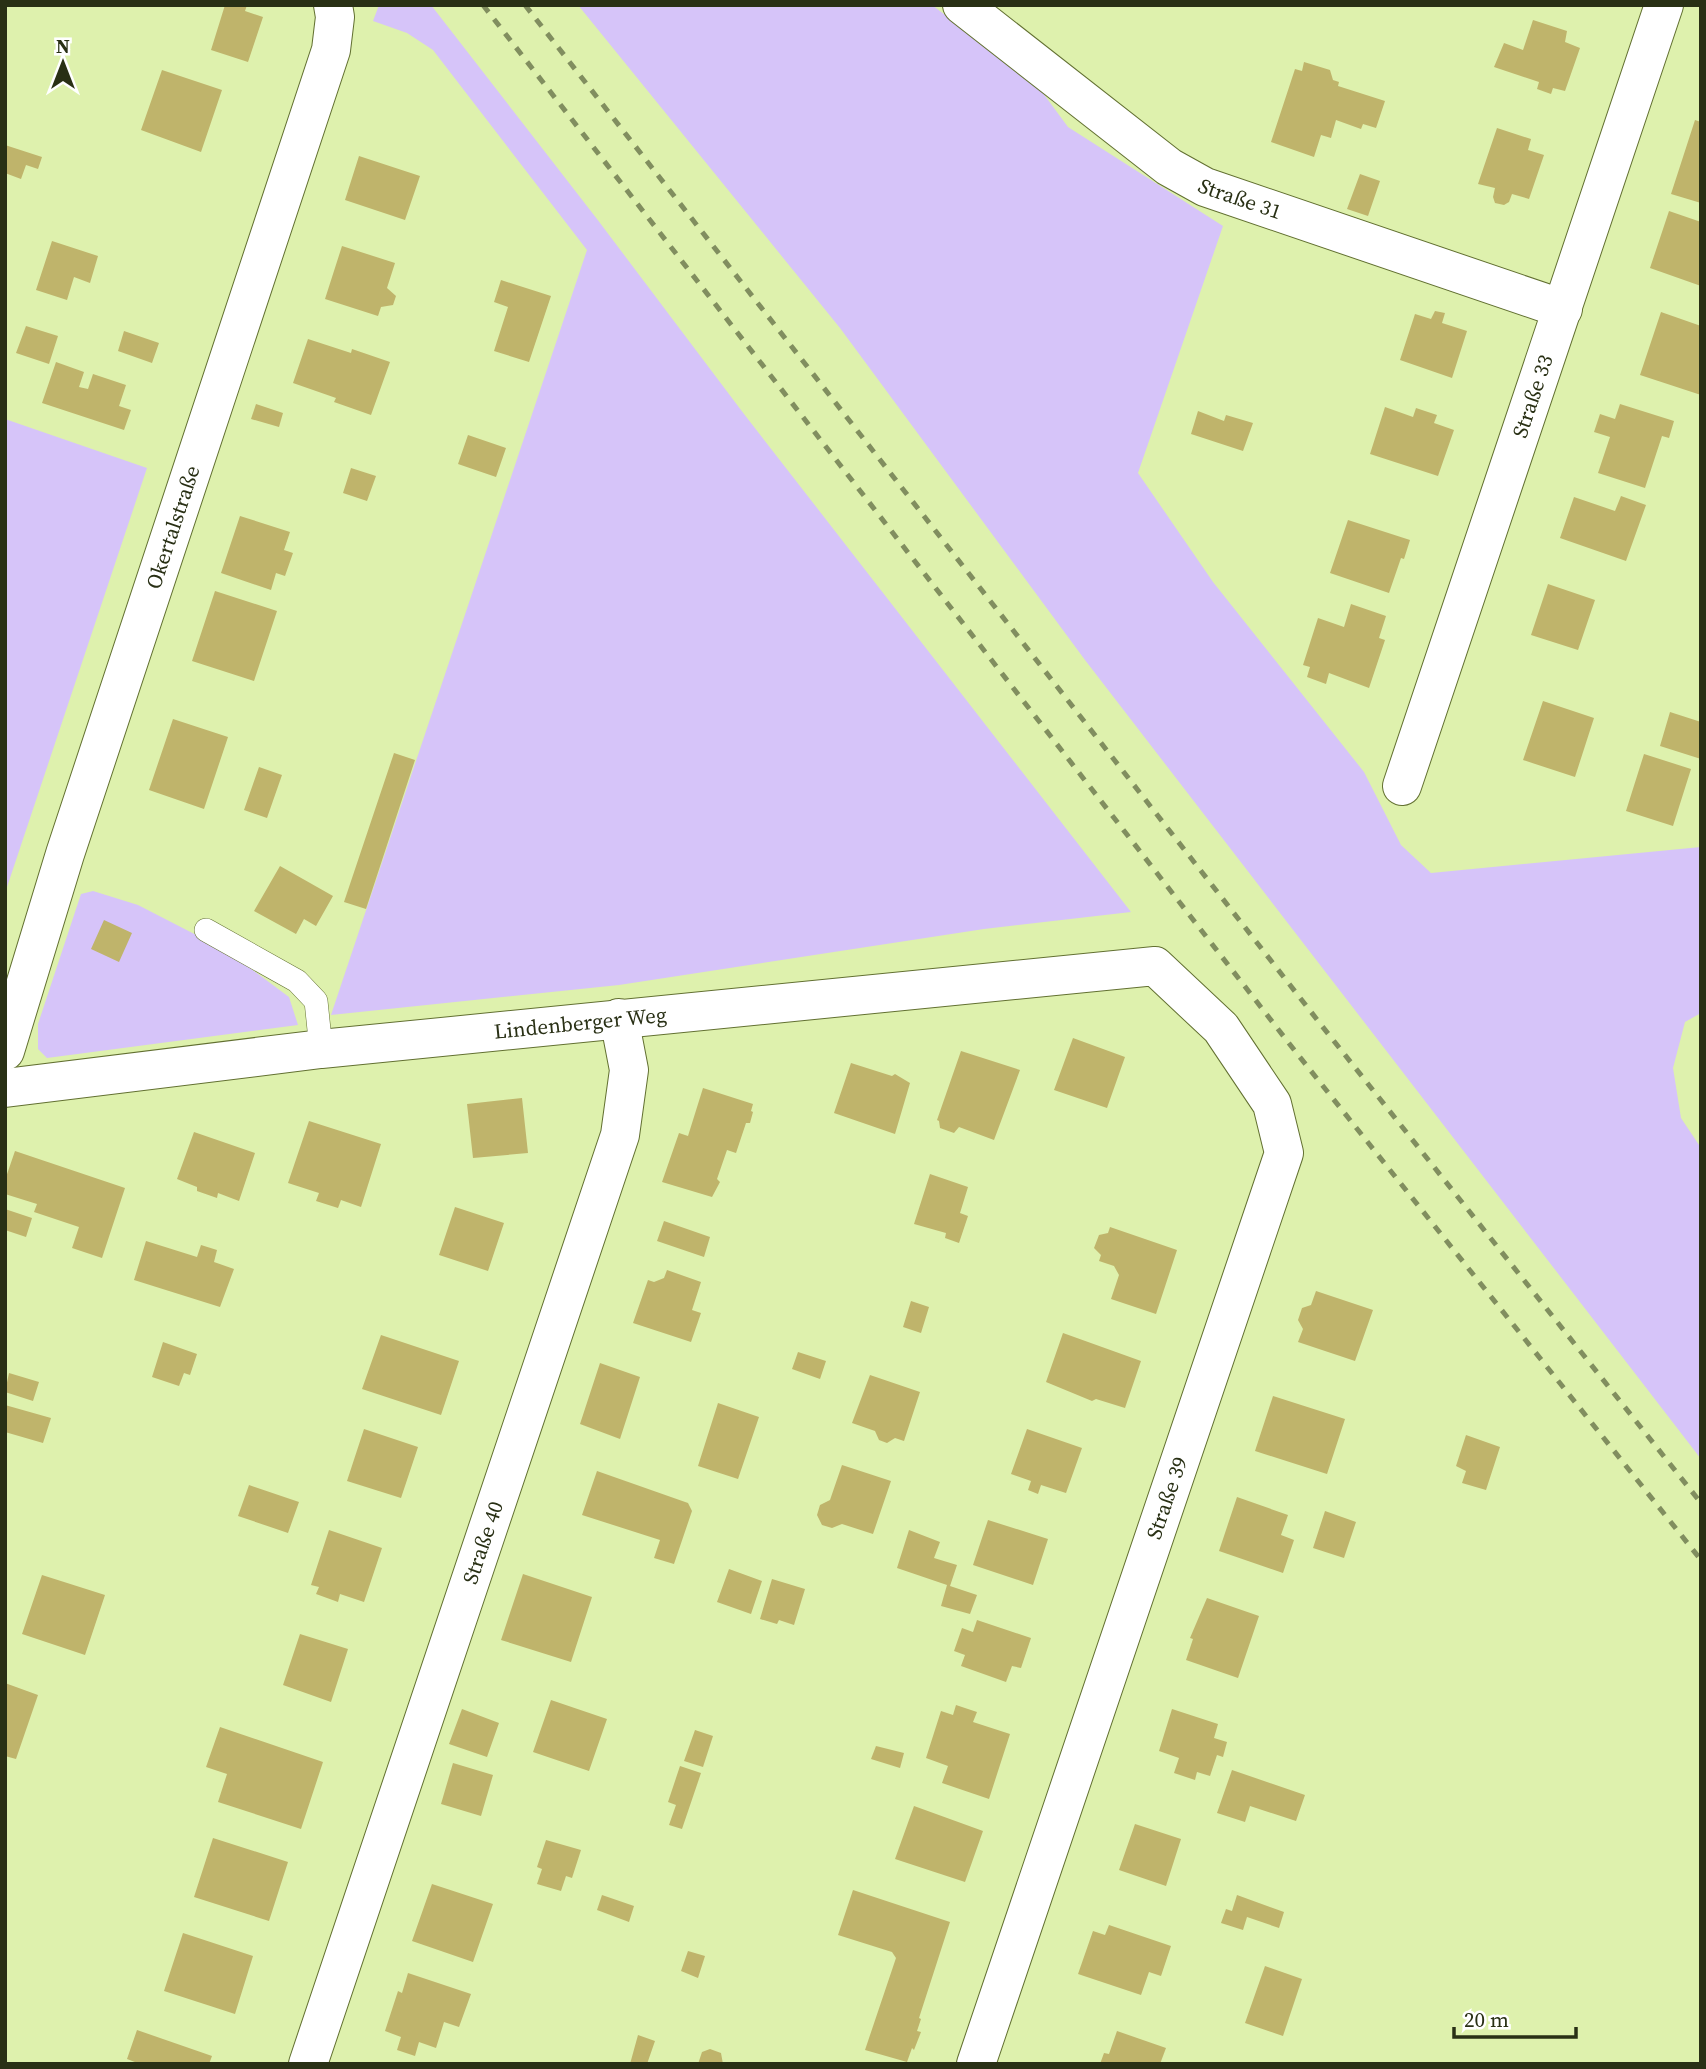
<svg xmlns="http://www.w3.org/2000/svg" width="1706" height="2069" font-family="'Source Serif 4',serif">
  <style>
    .green { fill: #d6c4f9 }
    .building { fill: #bfb46b }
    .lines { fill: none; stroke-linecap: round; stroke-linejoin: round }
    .lane-casing { stroke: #627031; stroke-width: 24 }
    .street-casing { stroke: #627031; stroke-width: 40 }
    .lane { stroke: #fff; stroke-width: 23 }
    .street { stroke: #fff; stroke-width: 38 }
    .rail { stroke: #818e5f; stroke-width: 5; stroke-dasharray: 9 9; stroke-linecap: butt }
    .labels { text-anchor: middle; stroke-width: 6; stroke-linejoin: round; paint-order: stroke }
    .street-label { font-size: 21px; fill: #293015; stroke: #fff }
  </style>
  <rect width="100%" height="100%" fill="#def1ad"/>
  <path class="green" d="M379 5H431L597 219 744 414 1131 912 984 929 619 985 331 1015 587 250 433 50 407 33 373 21Z
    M578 5H932L1037 85 1068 127 1223 226 1138 473 1213 582 1364 772 1401 845 1431 873 1701 847V1013L1685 1022 1673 1068 1681 1118 1701 1148V1459L1085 660 840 328Z
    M5 419 147 468 5 893Z
    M93 891 138 905 206 940 242 962 289 997 298 1025 47 1058 38 1049V1024L81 894Z"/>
  <path class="building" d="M225 5H247L245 11 263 17 248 62 211 50Z
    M1533 20 1567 31 1565 42 1580 48 1565 91 1553 88 1551 94 1537 89 1539 82 1494 67 1504 43 1523 50Z
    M1304 62 1330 70 1333 80 1339 82 1338 86 1385 101 1376 128 1363 124 1361 129 1336 120 1331 138 1321 135 1314 157 1271 142 1295 69 1302 71Z
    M162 70 222 90 201 152 141 130Z
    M1695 120 1701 122V203L1671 194Z
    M1497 128 1531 139 1528 150 1544 155 1529 199 1512 194 1509 202 1504 205 1495 203 1493 197 1495 188 1478 184Z
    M5 145 42 157 38 169 26 165 21 179 5 173Z
    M359 156 420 176 405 220 345 200Z
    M1360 174 1380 181 1368 216 1347 209Z
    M1669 211 1701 222V286L1650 268Z
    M52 241 98 256 90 283 74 277 67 300 36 290Z
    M342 246 395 263 387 288 396 296 393 305 381 307 378 316 325 299Z
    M501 280 551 296 529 362 494 351 508 307 494 302Z
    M1435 311 1445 313 1442 323 1467 331 1452 378 1400 360 1415 314 1431 319Z
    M1661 312 1701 326V395L1640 375Z
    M26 326 58 336 49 364 16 353Z
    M124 331 159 343 152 363 118 351Z
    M308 339 351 353 352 349 390 362 371 415 334 402 336 398 293 383Z
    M56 362 84 372 79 387 88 389 93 374 126 385 119 406 131 410 124 430 42 403Z
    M256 404 283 413 279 427 251 419Z
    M1620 404 1674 421 1669 438 1662 436 1645 488 1598 473 1610 437 1594 432 1600 414 1615 419Z
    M1385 407 1413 417 1416 408 1437 415 1434 423 1454 430 1438 476 1370 454Z
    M1198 411 1224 421 1226 415 1253 423 1243 451 1191 434Z
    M468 435 506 448 496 477 458 464Z
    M351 468 376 476 367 501 343 493Z
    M1621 496 1646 505 1626 561 1560 538 1574 497 1615 511Z
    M240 516 290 532 284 550 293 553 285 576 276 573 271 590 221 573Z
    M1348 520 1410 540 1404 559 1401 558 1389 593 1330 573Z
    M1548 584 1595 600 1578 650 1531 635Z
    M215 591 277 611 254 681 192 661Z
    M1351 604 1386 616 1379 638 1385 640 1369 688 1329 673 1326 684 1307 677 1310 667 1303 665 1318 618 1344 627Z
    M1543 701 1594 718 1575 777 1523 760Z
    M1670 712 1701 722V759L1660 746Z
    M173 719 228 737 204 809 149 790Z
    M394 753 415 760 366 909 344 902Z
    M1644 754 1691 769 1673 826 1626 811Z
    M259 767 282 775 267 818 244 810Z
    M280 866 333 896 316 926 304 919 296 934 254 911Z
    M104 920 132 933 119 962 91 949Z
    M1073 1038 1125 1057 1107 1108 1054 1090Z
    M961 1051 1020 1070 994 1140 959 1127 954 1133 940 1128 939 1121 937 1120Z
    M851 1063 892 1076 895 1074 910 1083 895 1134 834 1113Z
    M703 1088 753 1104 751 1111 753 1112 750 1123H746L736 1153 727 1150 717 1179 720 1182 712 1197 662 1182 679 1133 688 1136Z
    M522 1098 528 1153 473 1158 467 1104Z
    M309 1121 381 1144 361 1207 341 1200 338 1208 316 1201 319 1193 288 1183Z
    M194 1132 255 1153 239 1201 218 1193 217 1198 197 1191V1187L177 1179Z
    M15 1151 125 1188 102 1258 72 1248 79 1227 34 1212 37 1204 5 1194V1180Z
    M930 1174 968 1187 960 1213 968 1216 959 1243 945 1238 946 1233 914 1224Z
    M455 1207 504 1223 488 1271 439 1255Z
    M5 1209 32 1218 26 1237 5 1230Z
    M664 1221 710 1237 704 1257 657 1241Z
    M1110 1227 1177 1250 1156 1314 1111 1299 1119 1275 1114 1266 1099 1261 1101 1255 1094 1248 1099 1235 1108 1233Z
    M146 1241 197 1257 201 1245 217 1250 214 1262 234 1269 220 1307 134 1280Z
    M667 1270 701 1282 692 1310 701 1313 691 1342 633 1323 648 1280 654 1282 664 1278Z
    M1316 1291 1373 1310 1355 1361 1298 1342 1303 1329 1298 1320 1302 1308 1311 1305Z
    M911 1301 929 1307 921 1333 903 1327Z
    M1063 1333 1141 1361 1125 1408 1096 1399 1092 1401 1046 1382Z
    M381 1335 459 1361 441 1415 362 1389Z
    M163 1342 197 1354 190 1375 184 1373 179 1386 152 1377Z
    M798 1352 826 1361 820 1379 792 1369Z
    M600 1363 640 1377 620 1439 580 1424Z
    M9 1373 39 1382 33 1401 5 1392Z
    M870 1375 920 1392 904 1441 895 1438 887 1443 879 1440 875 1431 852 1423Z
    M1273 1396 1345 1419 1327 1474 1255 1451Z
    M718 1403 759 1417 738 1479 698 1466Z
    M5 1405 51 1418 43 1443 5 1432Z
    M364 1429 418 1447 401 1498 347 1481Z
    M1027 1429 1082 1448 1066 1493 1041 1485 1038 1494 1028 1490 1031 1481 1011 1474Z
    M1466 1435 1500 1447 1486 1490 1462 1483 1466 1471 1456 1466Z
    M842 1465 891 1481 873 1534 842 1524 832 1528 822 1525 817 1515 820 1505 830 1500Z
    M597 1471 688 1503 692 1511 674 1564 654 1558 660 1540 582 1515Z
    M249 1485 299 1502 288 1533 238 1516Z
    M1237 1497 1288 1515 1281 1535 1294 1540 1283 1573 1219 1551Z
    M1325 1511 1356 1522 1344 1558 1313 1548Z
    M988 1520 1048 1539 1033 1585 973 1565Z
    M329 1530 382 1548 364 1602 340 1594 338 1602 316 1594 319 1587 311 1585Z
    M909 1530 940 1542 934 1558 957 1565 950 1586 977 1595 970 1614 941 1606 947 1585 897 1568Z
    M729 1569 762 1581 751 1614 717 1602Z
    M523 1574 592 1597 571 1662 501 1640Z
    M42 1575 105 1595 85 1655 22 1634Z
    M772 1579 805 1589 794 1625 779 1620 777 1624 760 1619Z
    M1207 1598 1259 1616 1238 1678 1186 1660 1193 1639 1190 1638Z
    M977 1620 1031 1638 1021 1668 1012 1666 1006 1682 961 1666 965 1655 954 1651 962 1628 973 1632Z
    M300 1634 348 1649 331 1702 283 1685Z
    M5 1683 38 1695 16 1759 5 1756Z
    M551 1700 607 1719 589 1771 533 1752Z
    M956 1705 977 1712 973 1722 1010 1734 989 1799 942 1783 948 1766 926 1758 941 1711 953 1715Z
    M462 1709 499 1723 487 1757 449 1744Z
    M1172 1709 1218 1724 1214 1738 1227 1742 1223 1757 1217 1755 1210 1776 1197 1772 1195 1780 1174 1773 1179 1758 1159 1751Z
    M220 1727 323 1762 301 1829 218 1802 227 1774 206 1767Z
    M695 1730 713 1736 703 1767 684 1761Z
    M876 1746 904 1753 900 1768 871 1759Z
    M453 1763 493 1775 481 1816 441 1804Z
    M680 1766 701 1773 682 1829 669 1825 676 1805 668 1802Z
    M1232 1770 1305 1795 1296 1821 1250 1806 1245 1822 1217 1813Z
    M914 1806 983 1831 965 1882 895 1859Z
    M1135 1824 1181 1839 1166 1886 1119 1870Z
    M213 1838 288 1862 269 1921 194 1897Z
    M546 1840 581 1850 572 1878 566 1876 561 1891 537 1884 542 1869 537 1867Z
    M432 1884 493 1904 473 1962 412 1941Z
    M853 1890 950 1922 919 2018 921 2019 917 2031 921 2032 914 2050 912 2048 907 2062 865 2050 896 1958 892 1952 838 1935Z
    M602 1895 634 1906 629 1922 597 1910Z
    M1237 1895 1284 1912 1279 1928 1247 1917 1243 1930 1221 1923 1226 1909 1232 1911Z
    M1109 1925 1171 1946 1161 1976 1149 1972 1141 1995 1078 1974 1093 1931 1105 1935Z
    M183 1933 253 1956 235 2014 164 1991Z
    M688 1951 705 1956 698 1978 681 1971Z
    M1265 1966 1302 1979 1283 2036 1245 2023Z
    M408 1973 471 1994 459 2027 444 2022 436 2048 419 2042 415 2056 397 2050 401 2037 385 2031 398 1991 402 1993Z
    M137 2030 212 2056 209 2064H140L127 2059Z
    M1117 2031 1166 2048 1160 2064H1100L1104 2053 1109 2054Z
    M638 2035 655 2041 647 2064H630Z
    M710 2049 721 2053 723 2064H698L702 2052Z"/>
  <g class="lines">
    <g class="lane-casing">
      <path id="lane" d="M206 930 297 981 316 1001 321 1049"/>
    </g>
    <g class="street-casing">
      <g id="street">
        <path id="s1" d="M962 5 1169 167 1205 187 1563 309"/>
        <path id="s2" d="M1402 786 1664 5"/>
        <path id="s3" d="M5 1051 65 854 331 50 335 17 333 5"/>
        <path id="s4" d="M5 1088 321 1049 1155 966 1221 1028 1272 1104 1284 1153 976 2064"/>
        <path id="s5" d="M308 2064 620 1135 629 1070 619 1018"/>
      </g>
    </g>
    <use href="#lane" class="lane"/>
    <use href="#street" class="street"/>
    <path class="rail" d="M483 5 1295 1051 1701 1560
      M525 5 1322 1026 1701 1503"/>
  </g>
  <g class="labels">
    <g class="street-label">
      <text dy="7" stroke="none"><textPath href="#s1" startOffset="341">Straße 31</textPath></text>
      <text dy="7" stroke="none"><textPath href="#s2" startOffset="411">Straße 33</textPath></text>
      <text dy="7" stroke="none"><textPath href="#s3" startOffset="550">Okertalstraße</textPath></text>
      <text dy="7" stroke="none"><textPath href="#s4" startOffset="579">Lindenberger Weg</textPath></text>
      <text transform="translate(1167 1498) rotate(-71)" y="7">Straße 39</text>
      <text dy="7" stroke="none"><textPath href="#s5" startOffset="550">Straße 40</textPath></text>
    </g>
  </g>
  <rect width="1706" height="2069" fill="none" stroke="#293015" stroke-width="14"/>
  <g transform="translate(63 63)" stroke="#ffffff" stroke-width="5" paint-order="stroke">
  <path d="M0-5L12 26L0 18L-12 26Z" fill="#293015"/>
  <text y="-10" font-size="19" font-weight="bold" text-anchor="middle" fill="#293015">N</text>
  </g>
  <path d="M1454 2027v10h122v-10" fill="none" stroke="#293015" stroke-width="3.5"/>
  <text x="1464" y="2027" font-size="21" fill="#293015" stroke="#ffffff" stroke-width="5" paint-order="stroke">20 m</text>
</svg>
